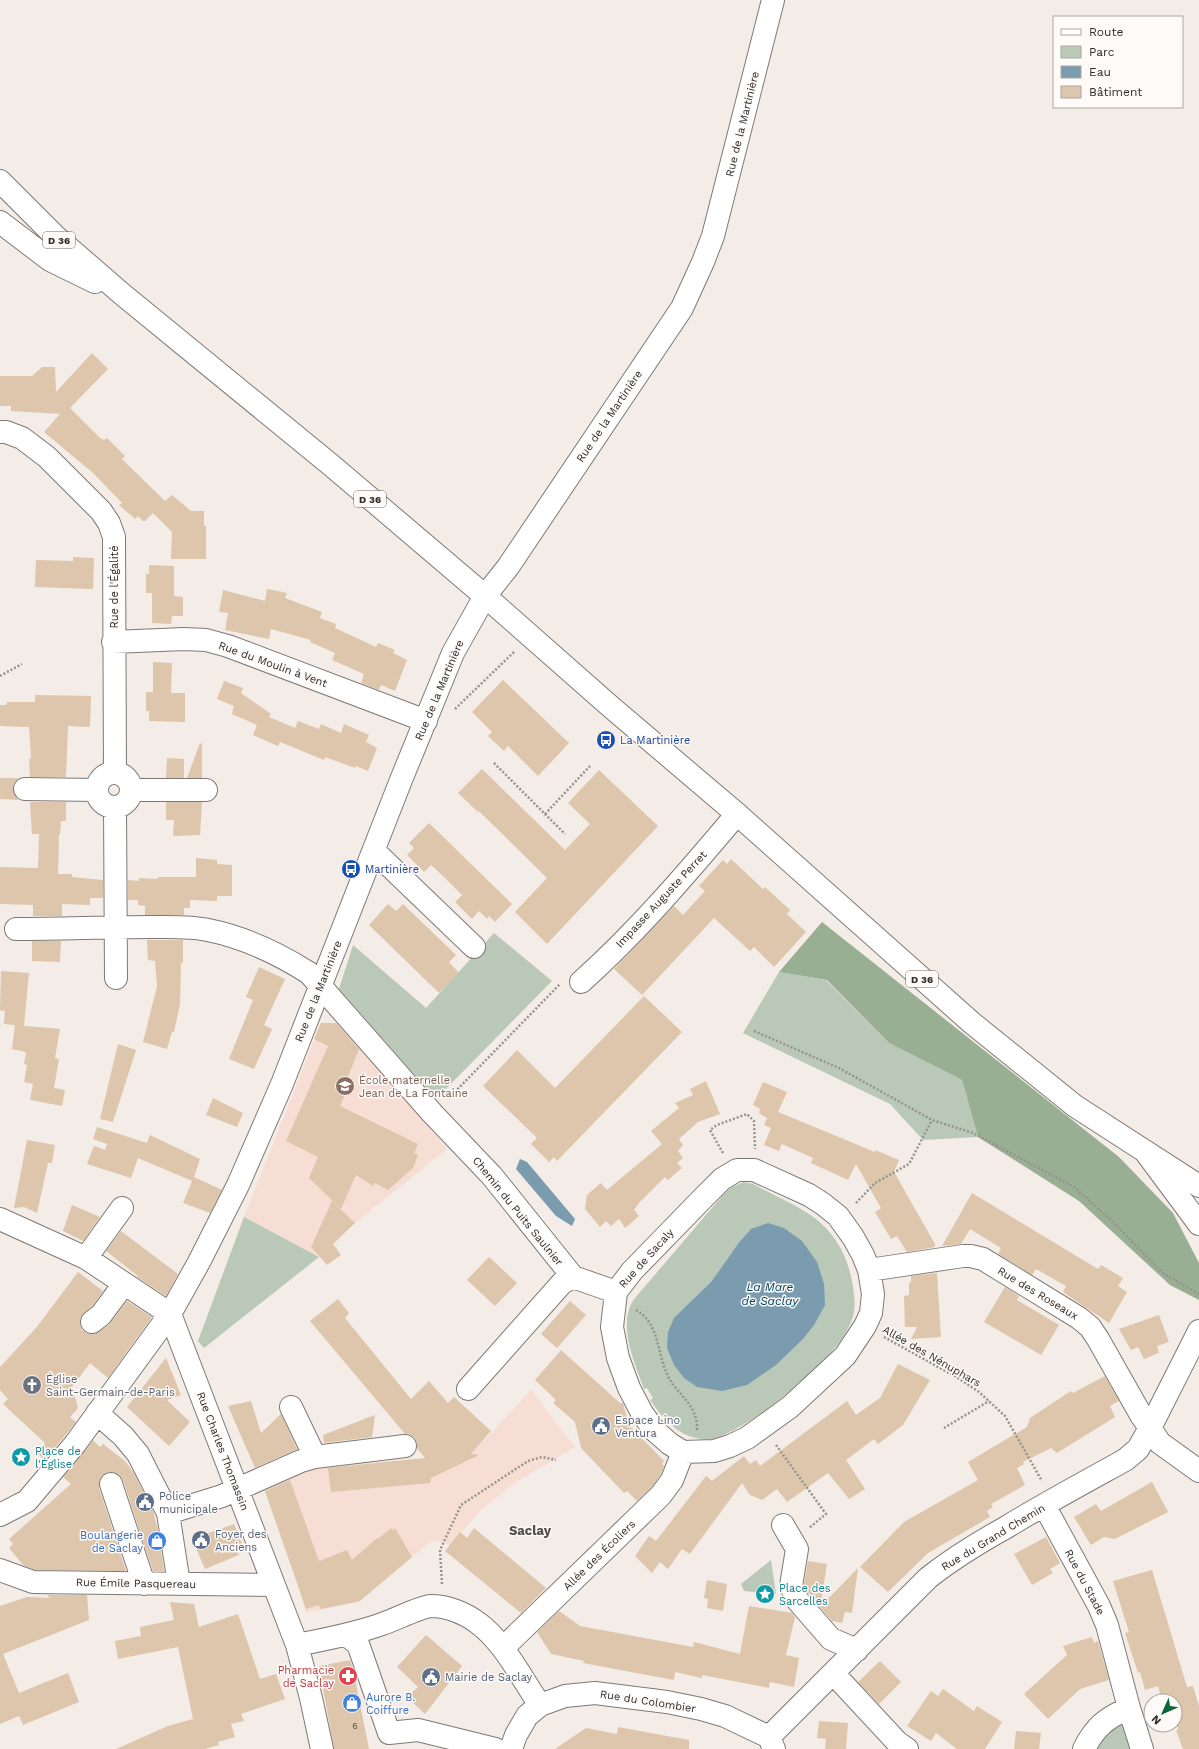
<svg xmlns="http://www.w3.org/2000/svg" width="1199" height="1749" font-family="'Work Sans',sans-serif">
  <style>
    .education { fill: #f7ded5 }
    .green { fill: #bac8b7; fill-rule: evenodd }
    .forest { fill: #99af94 }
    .water { fill: #7b9bae }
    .building { fill: #ddc6ab }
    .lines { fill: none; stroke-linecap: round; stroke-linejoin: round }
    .minor-casing { stroke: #7f7974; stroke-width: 24 }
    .major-casing { stroke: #7f7974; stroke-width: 24 }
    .path { stroke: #97928e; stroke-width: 2.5; stroke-dasharray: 2 2; stroke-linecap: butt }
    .minor { stroke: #fff; stroke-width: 22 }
    .major { stroke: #fff; stroke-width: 22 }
    .labels { text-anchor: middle; stroke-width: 3; stroke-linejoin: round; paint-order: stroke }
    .number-label { font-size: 9px; fill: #5a524a }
    .shield { fill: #fefaf7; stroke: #6c6967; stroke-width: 1 }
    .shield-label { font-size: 10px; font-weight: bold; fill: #2e2b29 }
    .street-label { font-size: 11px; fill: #2e2b29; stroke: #fefaf7 }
    .transit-label { font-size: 11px; fill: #164399; stroke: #fefaf7; text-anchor: start }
    .education-label { font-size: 11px; fill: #785e54; stroke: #fefaf7; text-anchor: start }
    .worship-label { font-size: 11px; fill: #5b616d; stroke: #fefaf7; text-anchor: start }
    .service-label { font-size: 11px; fill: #4e5e75; stroke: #fefaf7; text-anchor: start }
    .culture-label { font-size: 11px; fill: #0d838f; stroke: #fefaf7; text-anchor: start }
    .shop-label { font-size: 11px; fill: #366cbe; stroke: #fefaf7; text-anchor: end }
    .health-label { font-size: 11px; fill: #be3a42; stroke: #fefaf7; text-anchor: end }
    .water-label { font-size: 12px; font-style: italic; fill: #01415d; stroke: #fefaf7 }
    .quarter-label { font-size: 13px; font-weight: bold; fill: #534e49; stroke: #fefaf7 }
  </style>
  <rect width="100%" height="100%" fill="#f3ece7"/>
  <path class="education" d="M321 1023H341L447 1149 355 1223 319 1257 244 1217Z
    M531 1390 575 1447 515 1483 483 1508 450 1545 433 1540 358 1602 306 1613 300 1590 262 1484 327 1465 399 1460 400 1467 470 1455Z"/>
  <path class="green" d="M494 933 552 981 436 1099 339 989 353 945 426 1008Z
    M779 972 826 980 889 1043 962 1080 978 1137 923 1140 890 1104 743 1033Z
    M744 1182 753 1184C773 1195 797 1205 816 1219 840 1238 851 1265 854 1295 855 1304 855 1313 851 1322 840 1348 815 1369 794 1387 779 1402 730 1437 710 1439 682 1441 664 1420 650 1400L653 1398 647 1388 644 1389C635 1363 616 1323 635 1298L723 1195 732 1187ZM751 1229 674 1365 697 1296 711 1282 740 1241Z
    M244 1217 319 1257 204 1348 198 1341Z
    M771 1560 776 1594 744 1591 741 1584Z
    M1124 1720 1134 1749H1090L1091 1742Z"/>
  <path class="forest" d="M822 922 1119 1157 1173 1213 1199 1263V1300L1170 1285 1079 1201 978 1137 962 1080 889 1043 827 980 779 972Z"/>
  <path class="water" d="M520 1159 527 1162 575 1219 572 1226 556 1216 516 1169Z
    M768 1223 784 1228 802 1241 817 1262 824 1284 825 1305 814 1325 803 1339 776 1365 747 1385 722 1391 697 1387 684 1378 674 1365 667 1348 668 1332 674 1318 711 1282 740 1241 751 1229Z"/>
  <path class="building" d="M92 353 108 369 70 408 100 438 104 440 107 438 125 456 122 459 165 501 172 495 191 511H204V526H206V559H171L172 532 153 513 144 522 138 516 135 519 119 505 122 503 93 473 44 432 60 414 11 411V406H0V376H32L42 367H55L56 392Z
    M73 557 94 558 93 589 35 587 36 560 73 561Z
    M149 565 174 566V596L183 597V616H172L171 624 152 623V593H146V574H149Z
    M267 589 287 593 285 598 322 612 320 618 336 624 335 628 376 647 378 643 395 650 393 653 407 660 395 691 381 685 379 690 361 683 364 674 332 660 335 653 310 642 311 640 271 629 269 639 225 630 228 613 219 612 223 590 265 601Z
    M153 662 172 663 171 693H185V722L149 721V711H146V692H153Z
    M503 680 569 743 538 776 508 746 504 751 488 736 492 732 472 712Z
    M224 681 243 688 241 693 271 714 269 717 295 728 298 721 319 729 321 724 341 733 344 724 369 735 366 742 377 748 368 771 356 766 355 768 325 757 324 760 280 742 278 746 253 735 257 725 232 714 234 706 217 699Z
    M35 695 91 696 90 727 68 726 66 777H30L29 759 31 758 29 727 0 726V705H6L7 702H35Z
    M200 743 202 744V778H187Z
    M167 758 184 759V778H166Z
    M482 769 565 850 590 824 568 803 599 770 658 826 547 944 515 912 547 878 479 811 478 812 458 793Z
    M0 778H19L14 783 13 789 14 795 19 800 0 799Z
    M30 802H66V821H61L60 834H59L58 874H72V877L103 880V898H90V905L62 904V916H33V905L0 904V867L38 868 39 834H32Z
    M166 802H202L200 835 173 836 174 820H166Z
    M429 823 512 904 495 922 489 916 487 919 479 911 472 919 455 902 462 895 445 878 431 865 424 872 407 855 414 848 409 843Z
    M196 858 217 860V864L232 865V896H217V901L190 900V908H184V915H145V906L138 905V900H128V880L139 881V878L158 879V877H196Z
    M731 859 763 889 765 887 790 910 787 914 806 932 774 967 754 947 750 951 714 918 642 995 614 969 674 906 683 915 705 891 699 886 723 860 727 864Z
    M388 904 396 911 403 904 456 955 449 962 459 973 439 993 369 925Z
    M147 940H183V963H181L180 1004 174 1032H172L167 1049 143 1042 157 986 155 961 148 960Z
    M32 941H61L60 962 32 961Z
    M259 967 285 979 264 1025 272 1029 254 1069 229 1059 253 1000 246 997Z
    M1 971 29 973 24 1026 4 1024 5 1011 0 1010Z
    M644 996 682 1032 557 1161 554 1157 549 1162 531 1144 537 1138 483 1086 517 1050 555 1088Z
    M321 1023H336L359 1049 344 1087 347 1089 340 1106 418 1144 414 1153 418 1155 413 1168 388 1190 375 1183 373 1186 356 1175 341 1209 309 1178 318 1157 286 1141 328 1046 314 1039Z
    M15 1025 60 1029 55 1058 59 1059 54 1088 65 1090 62 1106 30 1100 33 1084 24 1082 27 1065 24 1064 26 1052 12 1049Z
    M118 1044 136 1050 113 1122 100 1119Z
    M706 1081 720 1114 698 1122 679 1139 683 1145 678 1151 683 1158 677 1163 682 1168 668 1180 665 1177 639 1203 634 1210 639 1216 625 1228 619 1219 611 1226 606 1221 600 1227 585 1209 587 1195 601 1183 607 1190 662 1144 651 1131 679 1108 675 1103 693 1095 690 1089Z
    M763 1082 787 1092 778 1112 875 1152V1150L899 1160 894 1172 935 1244V1247L907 1252 897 1236 891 1239 875 1212 881 1208 856 1164 848 1180 811 1163 813 1158 782 1144 779 1151 764 1145 771 1128 764 1125 767 1118 759 1113 760 1109 753 1105Z
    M213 1098 243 1113 237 1127 206 1115Z
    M97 1127 147 1143 150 1135 200 1159 193 1180 194 1177 222 1190 210 1213 183 1203 192 1181 138 1158 131 1178 87 1164 94 1146 105 1150 107 1144 93 1139Z
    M27 1140 55 1145 52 1163H48L37 1213 24 1207 14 1208Z
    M972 1193 1098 1269 1101 1265 1123 1278 1118 1286 1127 1292 1109 1323 1063 1292 1066 1286 1036 1269 1032 1275 998 1254 1001 1248 970 1229 961 1244 942 1246Z
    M332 1201 355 1223 333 1244 341 1255 327 1265 311 1247Z
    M72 1205 100 1217 83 1241 63 1231Z
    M121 1231 178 1274 166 1296 137 1277 138 1276 106 1251Z
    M489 1257 517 1283 495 1306 467 1280Z
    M78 1272 103 1291 92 1306 80 1318V1324L82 1330 87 1333 94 1334 109 1325 127 1301 152 1317 108 1378 90 1363 72 1387 78 1408 70 1417 76 1422 45 1460 36 1452 45 1443 3 1404 8 1399 0 1390V1367L36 1328Z
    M937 1273 941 1337 911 1339 917 1327H905L904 1296 909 1295V1283L911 1282V1276Z
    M1005 1287 1019 1296 1017 1300 1059 1325 1041 1355 984 1322Z
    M338 1299 349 1313 345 1318 411 1399 429 1381 448 1403 454 1397 491 1431 471 1454 479 1455 431 1478 430 1483 331 1492 328 1468 425 1458 417 1448V1444L415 1438 410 1435 405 1434 310 1321Z
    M570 1301 586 1315 557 1348 541 1334Z
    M1159 1315 1169 1342 1157 1346 1159 1353 1144 1359 1138 1347 1131 1350 1119 1329Z
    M561 1350 620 1403H623L629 1425 664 1461 662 1464 664 1466 661 1474 652 1487 637 1501 627 1491 624 1493 581 1448 575 1422 553 1403 556 1400 535 1380Z
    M166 1358 181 1395 167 1400 190 1422 169 1446 127 1407Z
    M898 1364 930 1380 903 1425 878 1444 874 1439 846 1460 865 1489 849 1499 828 1473 787 1502 777 1489 762 1500 750 1495 742 1483 690 1554 682 1549 668 1569 660 1562 652 1573 635 1556 649 1536 656 1541 706 1476 712 1481 744 1456 750 1464 756 1460 760 1466 847 1401 856 1415 880 1398Z
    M1105 1376 1119 1401 1110 1406 1115 1417 1057 1453 1051 1448 1023 1462 1024 1464 1017 1468 1025 1485 991 1504 993 1507 987 1511 990 1517 928 1553 888 1592 860 1567 904 1522 978 1480 968 1462 1027 1427 1030 1418 1071 1391 1073 1393Z
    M251 1401 261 1433 281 1414 297 1449 255 1468 228 1406Z
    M375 1415 372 1437 324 1443 323 1435Z
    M93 1440 100 1447 103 1444 125 1461 133 1472 153 1511 158 1530 164 1571H153L123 1480 119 1474 113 1472H107L101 1476 99 1482V1488L126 1571 35 1570 23 1565 9 1548 13 1544 9 1539 71 1484 63 1477Z
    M290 1480 319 1561 347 1550 352 1560 377 1538 378 1539 391 1528 393 1530 395 1528 412 1557 360 1601 321 1609 318 1605 306 1609 265 1491Z
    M1152 1482 1168 1512 1115 1539 1104 1537 1091 1545 1074 1517 1096 1504 1101 1511Z
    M234 1524 243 1546 237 1549 239 1555 205 1569 192 1539Z
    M474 1528 546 1588 521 1613 445 1551 460 1532 467 1538Z
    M1046 1537 1060 1563 1050 1569 1053 1573 1032 1585 1014 1554Z
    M808 1561 827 1564 820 1607 809 1594 804 1584Z
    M858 1568 852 1613 845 1612 842 1623 832 1621 820 1607Z
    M1152 1570 1187 1687 1193 1686 1199 1706V1749H1183L1176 1730H1178L1175 1716V1701H1162L1158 1686 1145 1690 1140 1672 1138 1673 1125 1633 1129 1632 1113 1581Z
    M707 1580 727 1584 723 1611 707 1608 708 1599 704 1598Z
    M47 1595H87L89 1620 3 1654 19 1693 68 1673 79 1702 23 1725 19 1716 0 1724V1606L27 1597 50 1598Z
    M170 1602 194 1604 199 1627 238 1614 260 1679 276 1674 285 1699 241 1714 244 1721 231 1724 235 1737 218 1742 219 1745 205 1749H116L168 1726 193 1719 178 1647 118 1659 115 1641 141 1636 140 1627 174 1620Z
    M749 1606 792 1613 795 1617 786 1655 799 1658 794 1687 770 1682 769 1688 702 1675V1678L675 1672 674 1680 583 1663 584 1661 551 1654 537 1632 559 1611 580 1626 693 1647 694 1642 740 1654Z
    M426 1635 462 1666 425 1714 407 1697 418 1687 397 1667Z
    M1092 1637 1094 1643 1098 1641 1109 1680 1080 1689 1048 1719 1024 1694 1067 1655 1063 1646Z
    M350 1660 353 1669 369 1749H334L319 1666Z
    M880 1661 901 1682 879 1704 858 1682Z
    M943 1689 974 1711 977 1706 1002 1722 985 1749H957L936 1733 931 1741 907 1726 931 1691 938 1696Z
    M819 1721 848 1723 846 1749H825L826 1739 817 1738Z
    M618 1727 689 1740V1749H555L586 1728 617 1734Z
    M1016 1731 1041 1733 1039 1749H1014Z"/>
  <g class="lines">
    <g class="minor-casing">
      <path id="minor" d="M0 432H6L22 438 47 457 101 511 109 523 114 537 115 773
        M113 642 184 639 206 640 228 646 426 721
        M97 790a17 17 0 1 1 34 0a17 17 0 1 1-34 0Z
        M25 789 97 790
        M132 790H206
        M115 807 116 978
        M374 851 474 947
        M16 929C61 929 106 927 150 927 169 927 190 926 208 930 243 937 279 954 309 973L432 1113 492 1176 573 1277 616 1292
        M581 982C638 931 688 872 737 814
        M1147 1154 1199 1224
        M737 1170H754L809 1195 823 1204 838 1216 853 1237 863 1255 869 1270 873 1294 871 1313 865 1326 845 1356 790 1407 747 1438 730 1446 714 1451 683 1452 670 1444 654 1430 642 1413 629 1388 618 1358 612 1327 616 1292 632 1271 704 1197 722 1179Z
        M0 1219 86 1258 170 1314
        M86 1258 122 1208
        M869 1270 963 1256H971L983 1259 1079 1318 1090 1327 1098 1339 1141 1415 1160 1443 1199 1471
        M170 1314 297 1645 311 1698 322 1749
        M92 1322 101 1315 124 1284
        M468 1389 562 1283 573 1277
        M291 1407 315 1457
        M97 1413 123 1436 138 1454 168 1513 222 1496 301 1461 315 1457 405 1446
        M111 1484 144 1584
        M1044 1505 1099 1606 1107 1625 1129 1708 1142 1749
        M168 1513 179 1584
        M0 1515 27 1501 75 1444 170 1314 199 1262 238 1185 282 1084 401 780 453 653 485 596 508 567 682 308 703 262 713 236 773 0
        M783 1525 797 1549 791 1586 798 1601 831 1639 857 1650
        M0 1570 33 1582 274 1585
        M346 1635 358 1644 389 1733 418 1730 495 1749
        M297 1645C326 1639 355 1634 382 1624 395 1620 419 1607 431 1606 447 1606 465 1613 478 1623 504 1642 522 1679 540 1705
        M503 1648 661 1495 672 1480 683 1452
        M833 1673 897 1742 907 1749
        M769 1737 928 1578C952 1559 978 1543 1005 1528 1044 1504 1085 1482 1125 1460L1138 1449 1150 1428 1199 1331
        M511 1749 516 1735 527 1716 540 1705 565 1696 595 1693 667 1702 701 1709 725 1716 769 1737 774 1749
        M1084 1749C1095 1727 1106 1718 1129 1708"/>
    </g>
    <g class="major-casing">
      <path id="major" d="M0 181 55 236 122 294 331 465 485 596 611 707 737 814 972 1023 1075 1106 1199 1186
        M0 222 50 260 95 282"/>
    </g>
    <path class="path" d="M0 676 22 664
      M455 709 515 651
      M494 763 565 834
      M545 814 590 766
      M754 1031 839 1068 932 1120 973 1133 1074 1187 1110 1219 1164 1274 1199 1294
      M449 1098 560 984
      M723 1153 710 1130 717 1125 747 1114 754 1121 755 1149
      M856 1203 875 1183 909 1164 932 1120
      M636 1310C659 1323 657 1352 667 1374 676 1395 698 1403 697 1430
      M884 1337 958 1378 979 1392 1005 1416 1042 1481
      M944 1428 989 1401
      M776 1445 826 1514 809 1528
      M442 1584 440 1550 461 1505 528 1461 542 1457 556 1460"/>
    <use href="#minor" class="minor"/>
    <use href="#major" class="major"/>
  </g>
  <defs>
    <g id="bus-disc" transform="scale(1)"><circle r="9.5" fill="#1a4fb4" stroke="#fefaf7"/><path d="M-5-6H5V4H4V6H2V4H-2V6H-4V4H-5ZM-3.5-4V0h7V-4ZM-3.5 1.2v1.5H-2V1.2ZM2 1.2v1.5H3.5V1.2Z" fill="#fff"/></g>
    <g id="school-disc" transform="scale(1)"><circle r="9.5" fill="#8d6e63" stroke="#fefaf7"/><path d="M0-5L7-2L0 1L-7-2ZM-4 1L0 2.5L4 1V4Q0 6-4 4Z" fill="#fff"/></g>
    <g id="church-disc" transform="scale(1)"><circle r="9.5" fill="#6b7280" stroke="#fefaf7"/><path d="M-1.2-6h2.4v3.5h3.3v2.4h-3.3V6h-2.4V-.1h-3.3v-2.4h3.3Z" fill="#fff"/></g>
    <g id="civic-disc" transform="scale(1)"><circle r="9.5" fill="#5c6f8a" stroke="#fefaf7"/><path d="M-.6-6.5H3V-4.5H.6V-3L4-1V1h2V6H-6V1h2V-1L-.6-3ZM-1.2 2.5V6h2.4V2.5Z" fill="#fff"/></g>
    <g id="sight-disc" transform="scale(1)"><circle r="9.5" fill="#0f9aa8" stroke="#fefaf7"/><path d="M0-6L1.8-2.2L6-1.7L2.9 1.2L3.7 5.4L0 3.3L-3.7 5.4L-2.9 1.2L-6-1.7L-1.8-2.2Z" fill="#fff"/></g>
    <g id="shop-disc" transform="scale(1)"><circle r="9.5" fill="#3f7fe0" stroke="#fefaf7"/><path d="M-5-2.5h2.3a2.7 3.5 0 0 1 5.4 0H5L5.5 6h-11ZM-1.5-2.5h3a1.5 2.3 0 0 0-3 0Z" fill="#fff"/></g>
    <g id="pharmacy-disc" transform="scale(1)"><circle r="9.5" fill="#e0444e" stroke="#fefaf7"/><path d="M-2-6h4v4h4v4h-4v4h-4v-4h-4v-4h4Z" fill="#fff"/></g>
  </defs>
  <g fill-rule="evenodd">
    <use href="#bus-disc" x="606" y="740"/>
    <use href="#bus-disc" x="351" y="869"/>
    <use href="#school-disc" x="345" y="1086"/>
    <use href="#church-disc" x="32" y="1385"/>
    <use href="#civic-disc" x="601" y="1426"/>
    <use href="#sight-disc" x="21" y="1457"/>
    <use href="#civic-disc" x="145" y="1502"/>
    <use href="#civic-disc" x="201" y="1540"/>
    <use href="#shop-disc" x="157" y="1541"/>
    <use href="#sight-disc" x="765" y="1594"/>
    <use href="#pharmacy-disc" x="348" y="1676"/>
    <use href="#civic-disc" x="431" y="1677"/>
    <use href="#shop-disc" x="352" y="1703"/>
  </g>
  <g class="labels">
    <g class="number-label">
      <text x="355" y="1729">6</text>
    </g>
    <g class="shield">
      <rect x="43" y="232" width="32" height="16" rx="3"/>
      <rect x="354" y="491" width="32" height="16" rx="3"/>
      <rect x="906" y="971" width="32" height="16" rx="3"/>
    </g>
    <g class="shield-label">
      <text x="59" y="244">D 36</text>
      <text x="370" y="503">D 36</text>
      <text x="922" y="983">D 36</text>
    </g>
    <g class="street-label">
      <text transform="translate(742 124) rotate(-76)" y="4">Rue de la Martinière</text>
      <text transform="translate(609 416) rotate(-56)" y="4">Rue de la Martinière</text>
      <text transform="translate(114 587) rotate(-90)" y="4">Rue de l'Égalité</text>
      <text transform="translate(273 664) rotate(20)" y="4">Rue du Moulin à Vent</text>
      <text transform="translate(439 690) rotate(-67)" y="4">Rue de la Martinière</text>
      <text transform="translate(661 899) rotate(-47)" y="4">Impasse Auguste Perret</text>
      <text transform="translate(318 991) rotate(-68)" y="4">Rue de la Martinière</text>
      <text transform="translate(518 1211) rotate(51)" y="4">Chemin du Puits Saulnier</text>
      <text transform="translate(646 1258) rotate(-48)" y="4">Rue de Sacaly</text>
      <text transform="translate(1038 1293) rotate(31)" y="4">Rue des Roseaux</text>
      <text transform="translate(932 1356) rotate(30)" y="4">Allée des Nénuphars</text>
      <text transform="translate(223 1451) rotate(69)" y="4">Rue Charles Thomassin</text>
      <text transform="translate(993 1537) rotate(-31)" y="4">Rue du Grand Chemin</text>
      <text transform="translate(599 1555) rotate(-44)" y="4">Allée des Écoliers</text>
      <text transform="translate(1085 1582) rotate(62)" y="4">Rue du Stade</text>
      <text transform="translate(136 1583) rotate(1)" y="4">Rue Émile Pasquereau</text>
      <text transform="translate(648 1701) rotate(9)" y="4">Rue du Colombier</text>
    </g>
    <g class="transit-label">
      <text x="620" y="744">La Martinière</text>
      <text x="365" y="873">Martinière</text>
    </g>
    <g class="education-label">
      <text x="359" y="1084">École maternelle<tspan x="359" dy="13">Jean de La Fontaine</tspan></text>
    </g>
    <g class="worship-label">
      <text x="46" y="1383">Église<tspan x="46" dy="13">Saint-Germain-de-Paris</tspan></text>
    </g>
    <g class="service-label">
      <text x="615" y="1424">Espace Lino<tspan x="615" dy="13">Ventura</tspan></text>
      <text x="159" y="1500">Police<tspan x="159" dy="13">municipale</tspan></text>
      <text x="215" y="1538">Foyer des<tspan x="215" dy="13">Anciens</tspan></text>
      <text x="445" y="1681">Mairie de Saclay</text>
    </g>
    <g class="culture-label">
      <text x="35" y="1455">Place de<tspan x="35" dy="13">l'Église</tspan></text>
      <text x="779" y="1592">Place des<tspan x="779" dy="13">Sarcelles</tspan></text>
    </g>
    <g class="shop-label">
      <text x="143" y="1539">Boulangerie<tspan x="143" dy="13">de Saclay</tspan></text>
      <text x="366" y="1701" text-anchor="start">Aurore B.<tspan x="366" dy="13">Coiffure</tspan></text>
    </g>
    <g class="health-label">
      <text x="334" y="1674">Pharmacie<tspan x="334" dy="13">de Saclay</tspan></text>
    </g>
    <g class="water-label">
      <text x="770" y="1291">La Mare<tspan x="770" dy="14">de Saclay</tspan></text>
    </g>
    <g class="quarter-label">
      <text x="530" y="1535">Saclay</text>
    </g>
  </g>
  <rect x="1053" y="16" width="130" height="92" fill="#fefaf7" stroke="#aba7a5"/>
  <rect x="1061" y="29" width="20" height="6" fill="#ffffff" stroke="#aba7a5"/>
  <text x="1089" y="36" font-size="12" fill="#2e2b29">Route</text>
  <rect x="1061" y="46" width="20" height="12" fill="#bac8b7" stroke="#aba7a5"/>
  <text x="1089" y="56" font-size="12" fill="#2e2b29">Parc</text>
  <rect x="1061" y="66" width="20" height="12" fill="#7b9bae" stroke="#aba7a5"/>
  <text x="1089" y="76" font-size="12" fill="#2e2b29">Eau</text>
  <rect x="1061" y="86" width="20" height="12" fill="#ddc6ab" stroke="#aba7a5"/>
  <text x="1089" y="96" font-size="12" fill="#2e2b29">Bâtiment</text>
  <g transform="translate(1163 1713) rotate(225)"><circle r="19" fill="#fefaf7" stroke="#aba7a5"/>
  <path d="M0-3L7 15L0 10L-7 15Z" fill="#08673a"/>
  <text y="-6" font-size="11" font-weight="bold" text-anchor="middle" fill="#2e2b29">N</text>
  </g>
</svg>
